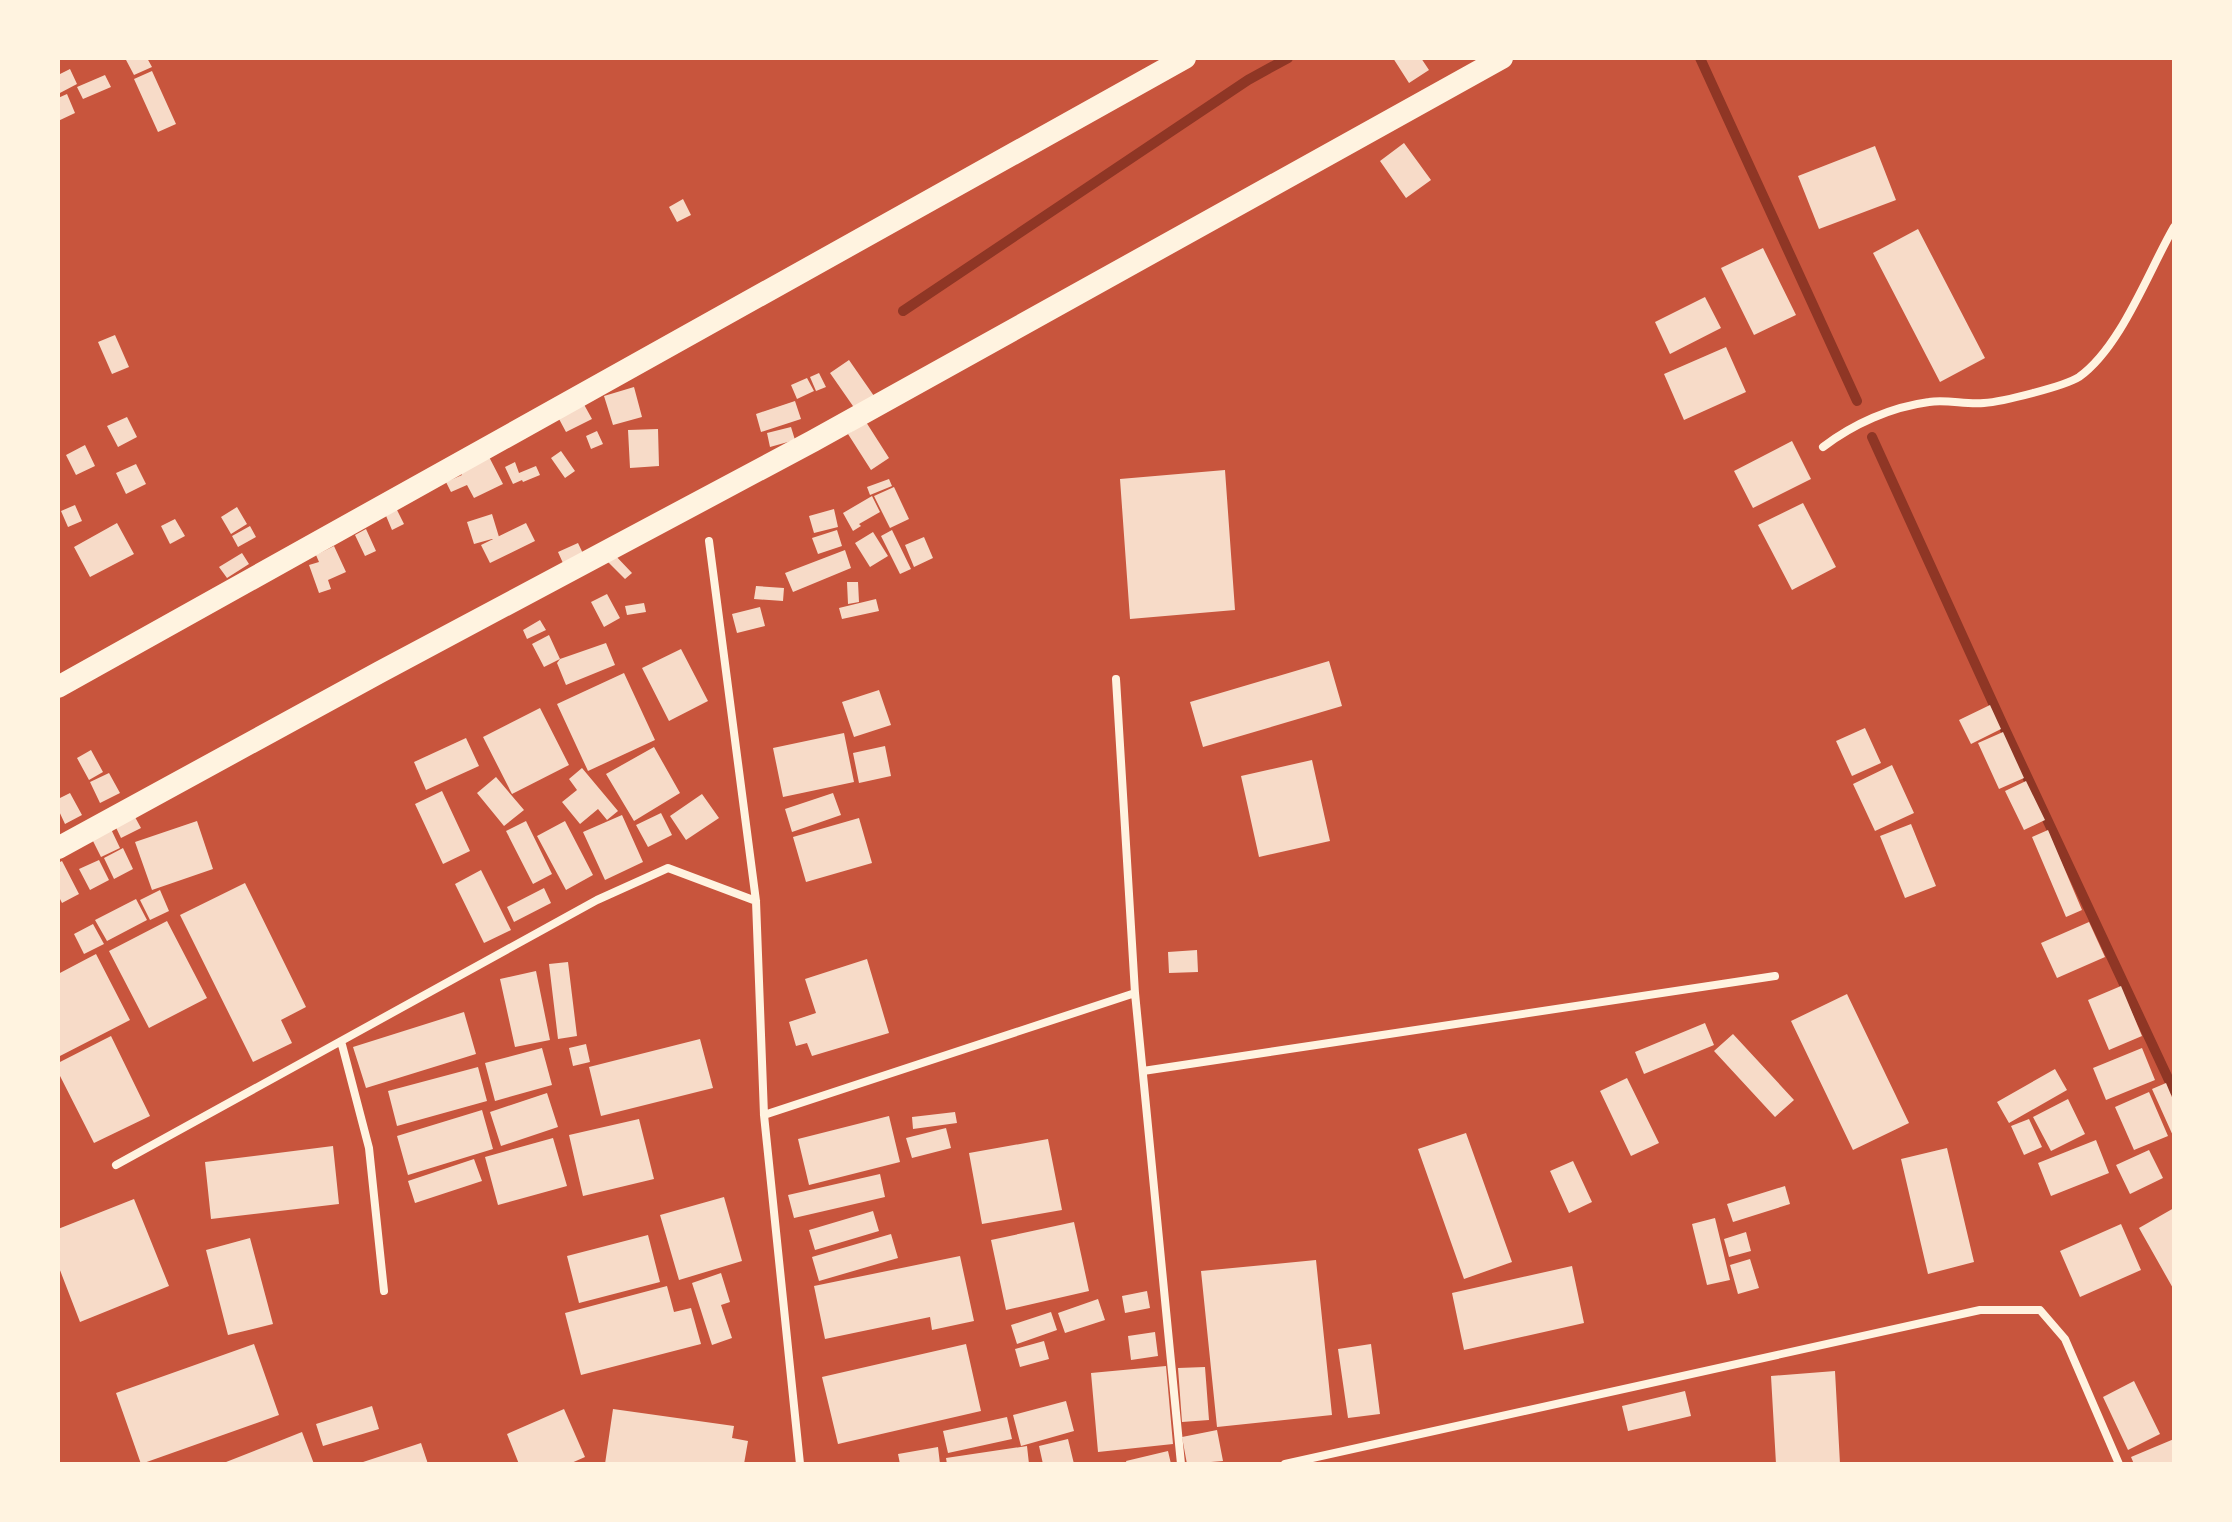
<svg xmlns="http://www.w3.org/2000/svg" width="2232" height="1522" font-family="Lato,sans-serif">
  <style>
    .lines { fill: none; stroke-linecap: round; stroke-linejoin: round }
    .stream { stroke: #8f3625; stroke-width: 10 }
    .building { fill: #f7dbc8 }
    .minor { stroke: #fff3e0; stroke-width: 8 }
    .trunk { stroke: #fff3e0; stroke-width: 22 }
  </style>
  <rect width="100%" height="100%" fill="#c8553d"/>
  <g class="lines">
    <path class="stream" d="M1700 58 1857 401
      M903 311 1248 80 1288 58
      M1872 437 2003 725 2174 1091"/>
  </g>
  <path class="building" d="M125 58H147L152 67 134 75Z
    M1393 58H1421L1429 70 1409 83Z
    M70 69 77 84 58 94V75Z
    M152 71 176 124 158 132 134 79Z
    M105 75 111 87 83 99 77 87Z
    M67 94 75 113 58 121V98Z
    M1404 143 1431 180 1406 198 1380 161Z
    M1875 146 1896 200 1819 229 1798 176Z
    M683 199 691 215 677 222 669 207Z
    M1918 229 1985 358 1940 382 1873 253Z
    M1763 248 1796 315 1754 335 1721 268Z
    M1705 297 1721 328 1670 354 1655 322Z
    M115 335 129 367 112 374 98 342Z
    M1726 347 1746 392 1684 420 1664 374Z
    M849 360 881 406 862 419 830 373Z
    M819 373 826 387 816 391 810 377Z
    M807 378 814 391 797 399 791 385Z
    M634 387 642 417 613 425 604 396Z
    M576 390 592 419 566 432 551 404Z
    M795 401 801 419 761 432 756 414Z
    M127 417 137 437 118 447 107 426Z
    M866 422 889 458 871 470 848 434Z
    M791 427 795 440 770 447 767 433Z
    M658 429 659 466 630 468 628 430Z
    M597 431 603 444 591 449 586 436Z
    M1792 441 1811 479 1753 508 1734 471Z
    M85 445 95 466 76 475 66 455Z
    M486 451 503 484 474 498 467 485 451 492 446 482 462 475 458 466Z
    M561 451 575 471 565 478 551 458Z
    M515 462 519 473 536 466 540 475 523 482 522 480 513 484 505 467Z
    M136 464 146 484 126 494 116 473Z
    M1225 470 1235 610 1130 619 1120 479Z
    M889 479 892 486 870 495 867 487Z
    M894 487 909 519 890 528 874 496Z
    M872 496 880 512 859 524 861 526 853 531 843 513Z
    M1803 503 1836 567 1792 590 1758 525Z
    M75 505 82 521 68 527 61 511Z
    M395 506 404 524 392 530 384 511Z
    M237 507 247 524 231 534 221 517Z
    M834 509 838 527 814 533 809 516Z
    M492 514 499 537 474 544 467 522Z
    M175 519 185 536 170 544 161 526Z
    M117 523 134 554 90 577 74 547Z
    M526 523 535 541 490 563 481 545Z
    M250 526 256 537 238 547 232 536Z
    M366 529 376 551 365 556 355 535Z
    M837 530 842 546 818 554 812 538Z
    M892 530 911 569 900 574 881 536Z
    M873 532 888 556 870 567 855 543Z
    M924 537 933 558 914 567 905 545Z
    M578 543 587 562 567 572 558 552Z
    M334 546 346 572 328 580 331 589 319 593 309 565 319 562 316 555Z
    M845 550 851 568 793 592 785 573Z
    M612 552 632 573 625 579 605 559Z
    M242 553 249 564 227 578 219 567Z
    M847 582H858L859 602 848 604Z
    M756 586 784 588 783 601 754 599Z
    M607 594 620 618 604 627 591 602Z
    M876 599 879 611 842 619 839 608Z
    M644 603 646 612 627 615 625 606Z
    M760 607 765 626 737 633 732 614Z
    M540 620 546 630 527 639 523 630Z
    M549 635 560 659 544 667 532 644Z
    M606 643 615 665 566 685 557 663 560 659Z
    M681 649 708 701 669 721 642 668Z
    M1329 661 1342 706 1203 747 1190 702Z
    M624 673 655 740 588 771 557 704Z
    M879 690 891 725 854 737 842 702Z
    M1990 705 2001 729 1971 744 1959 720Z
    M540 708 569 765 512 794 483 737Z
    M1865 728 1881 763 1852 776 1836 741Z
    M2003 732 2024 778 1999 789 1978 743Z
    M844 733 854 782 783 797 773 748Z
    M466 738 479 766 426 790 414 762Z
    M885 746 891 776 859 783 853 753Z
    M654 747 680 793 634 821 606 774Z
    M91 750 103 772 89 780 77 758Z
    M1312 760 1330 841 1259 857 1241 776Z
    M1892 765 1914 813 1875 831 1853 784Z
    M582 768 618 811 607 820 598 809 580 824 562 802 577 790 569 779Z
    M109 773 120 793 100 803 90 782Z
    M496 777 524 810 504 826 477 793Z
    M2026 781 2045 820 2024 830 2005 791Z
    M442 791 470 851 443 864 415 804Z
    M70 793 82 815 65 824 58 809V799Z
    M833 793 841 815 792 832 785 809Z
    M702 794 719 818 686 840 670 816Z
    M130 808 141 828 121 838 111 817Z
    M661 813 672 835 648 847 636 825Z
    M622 815 643 862 605 880 583 832Z
    M859 818 872 863 806 882 793 837Z
    M197 821 213 869 152 890 135 842Z
    M526 821 552 874 533 884 506 831Z
    M565 821 593 875 566 890 537 836Z
    M1911 824 1936 886 1905 898 1880 836Z
    M110 827 120 848 101 857 91 837Z
    M2048 830 2082 910 2066 917 2032 837Z
    M123 848 133 869 114 879 104 858Z
    M99 860 109 880 90 890 79 869Z
    M62 861 79 894 62 903 58 895V863Z
    M481 870 511 930 484 943 455 884Z
    M245 883 306 1007 281 1020 292 1043 253 1062 180 915Z
    M544 888 551 903 514 922 507 907Z
    M160 890 169 911 150 920 140 900Z
    M136 899 147 920 107 941 95 920Z
    M167 921 207 998 149 1028 109 951Z
    M2089 922 2105 957 2057 978 2041 943Z
    M93 924 104 944 84 954 74 934Z
    M1197 950 1198 972 1169 973 1168 952Z
    M96 954 130 1020 58 1057V974Z
    M867 959 889 1033 812 1056 807 1043 796 1046 789 1022 816 1013 805 979Z
    M568 962 577 1036 558 1039 549 964Z
    M536 971 550 1040 515 1047 500 979Z
    M2121 986 2142 1036 2109 1050 2088 1000Z
    M1847 994 1909 1123 1853 1150 1791 1021Z
    M464 1012 476 1054 366 1088 353 1047Z
    M1705 1023 1714 1045 1644 1074 1635 1052Z
    M1733 1034 1794 1100 1775 1117 1714 1051Z
    M111 1036 150 1116 94 1143 58 1072V1063Z
    M700 1039 713 1088 601 1116 589 1067Z
    M586 1044 590 1062 573 1066 569 1048Z
    M542 1048 552 1085 495 1101 485 1063Z
    M2142 1048 2155 1080 2106 1100 2093 1068Z
    M478 1067 487 1101 397 1126 388 1091Z
    M2055 1069 2067 1090 2009 1123 1997 1102Z
    M1627 1078 1659 1143 1631 1156 1600 1091Z
    M2166 1083 2174 1102V1138L2152 1089Z
    M2149 1092 2168 1136 2134 1150 2115 1107Z
    M547 1093 558 1127 501 1146 490 1112Z
    M2068 1099 2085 1134 2051 1151 2033 1117Z
    M482 1110 493 1149 408 1175 397 1136Z
    M955 1112 957 1123 913 1129 912 1117Z
    M889 1116 900 1162 809 1185 798 1139Z
    M639 1119 654 1179 583 1196 569 1135Z
    M2029 1119 2042 1147 2024 1155 2011 1126Z
    M946 1128 951 1148 912 1158 906 1138Z
    M1466 1133 1512 1262 1464 1279 1418 1149Z
    M553 1138 567 1186 498 1205 485 1157Z
    M1048 1139 1062 1210 982 1224 969 1153Z
    M2096 1140 2109 1173 2051 1196 2038 1163Z
    M333 1146 339 1204 211 1219 205 1162Z
    M1947 1148 1974 1262 1928 1274 1901 1159Z
    M2149 1150 2163 1178 2130 1194 2116 1165Z
    M474 1159 482 1181 415 1203 408 1181Z
    M1573 1161 1592 1202 1569 1213 1550 1171Z
    M880 1174 885 1197 794 1218 788 1195Z
    M1785 1186 1790 1204 1733 1222 1727 1204Z
    M724 1197 742 1261 679 1280 660 1215Z
    M134 1199 169 1286 80 1322 58 1265V1229Z
    M2174 1208V1290L2139 1228Z
    M873 1211 879 1231 815 1250 809 1230Z
    M1715 1218 1730 1280 1707 1285 1692 1224Z
    M1074 1222 1089 1291 1006 1310 991 1240Z
    M2121 1224 2141 1270 2080 1297 2060 1251Z
    M1746 1232 1751 1251 1729 1257 1724 1239Z
    M891 1234 898 1258 819 1281 812 1257Z
    M648 1235 660 1282 579 1303 567 1256Z
    M250 1238 273 1324 228 1335 206 1250Z
    M960 1256 974 1321 932 1330 930 1317 825 1339 814 1286Z
    M1750 1259 1759 1288 1738 1294 1730 1265Z
    M1316 1260 1332 1415 1217 1427 1201 1271Z
    M1572 1266 1584 1323 1464 1350 1452 1293Z
    M721 1273 730 1302 721 1305 732 1338 712 1345 692 1283Z
    M667 1286 674 1312 691 1308 701 1344 581 1375 565 1313Z
    M1147 1291 1150 1308 1125 1313 1122 1296Z
    M1098 1299 1105 1320 1065 1333 1058 1313Z
    M1051 1312 1057 1330 1017 1344 1011 1325Z
    M1155 1332 1158 1356 1131 1360 1128 1336Z
    M1044 1341 1049 1359 1020 1367 1015 1349Z
    M254 1344 279 1415 141 1464 116 1393Z
    M966 1344 981 1411 838 1444 822 1377Z
    M1371 1344 1380 1414 1348 1418 1338 1349Z
    M1166 1366 1173 1444 1098 1452 1091 1373Z
    M1205 1367 1209 1420 1182 1422 1178 1368Z
    M1835 1371 1840 1464H1776L1771 1376Z
    M2134 1381 2160 1434 2128 1450 2103 1397Z
    M1685 1391 1691 1416 1628 1431 1622 1406Z
    M1066 1401 1074 1431 1021 1446 1013 1415Z
    M372 1406 379 1429 323 1446 316 1424Z
    M564 1409 585 1457 569 1464H519L507 1434Z
    M613 1409 734 1426 732 1438 748 1441 744 1464H605Z
    M1007 1417 1012 1439 948 1453 943 1431Z
    M1217 1430 1223 1461 1187 1464 1182 1437Z
    M302 1432 314 1464H221Z
    M1068 1439 1074 1464H1043L1039 1446Z
    M2174 1439V1464H2134L2131 1457Z
    M421 1443 428 1464H360V1463Z
    M1027 1446 1029 1464H947L946 1458Z
    M938 1447 940 1464H900L898 1454Z
    M1168 1451 1171 1464H1127L1126 1461Z"/>
  <g class="lines">
    <path class="minor" d="M1823 447C1853 424 1891 407 1929 402 1947 399 1966 405 1984 403 2002 402 2065 386 2079 377 2121 347 2148 272 2174 227
      M709 541 756 901 764 1115 800 1464
      M1116 679 1135 993 1181 1464
      M341 1041 369 1148 384 1291
      M1143 1071 1775 976
      M764 1115 1135 993
      M116 1165 597 900 668 868 756 901
      M1285 1464 1980 1310H2040L2065 1339 2119 1464"/>
    <path class="trunk" d="M58 687 1185 58
      M58 848 380 672 813 441 1502 58"/>
  </g>
  <rect width="2232" height="1522" fill="none" stroke="#fff3e0" stroke-width="120"/>
</svg>
